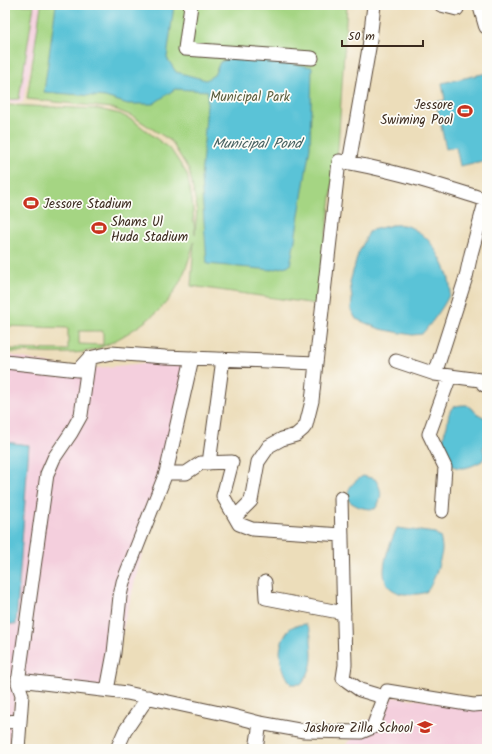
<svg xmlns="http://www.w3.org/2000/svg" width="492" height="754" font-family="Kalam,sans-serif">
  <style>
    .built { fill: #f4cfdd }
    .green { fill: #a5d583; stroke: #708050; fill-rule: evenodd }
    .water { fill: #5ac3d7; stroke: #4a767a }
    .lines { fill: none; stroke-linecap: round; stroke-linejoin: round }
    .minor-casing { stroke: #564535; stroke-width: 15 }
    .tertiary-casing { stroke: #564535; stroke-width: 18 }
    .minor { stroke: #fff; stroke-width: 13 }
    .tertiary { stroke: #fff; stroke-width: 16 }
    .labels { text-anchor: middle; stroke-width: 3.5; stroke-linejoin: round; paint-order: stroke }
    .park-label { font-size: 13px; fill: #5b5d3c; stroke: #fdfcf7 }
    .poi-label { font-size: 13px; fill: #3b2a1e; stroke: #fdfcf7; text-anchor: end }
    .water-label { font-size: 14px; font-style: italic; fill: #46605f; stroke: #fdfcf7 }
  </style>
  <rect width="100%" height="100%" fill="#fdfcf7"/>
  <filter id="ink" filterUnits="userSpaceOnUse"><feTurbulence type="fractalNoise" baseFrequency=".025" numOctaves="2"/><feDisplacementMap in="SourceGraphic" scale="8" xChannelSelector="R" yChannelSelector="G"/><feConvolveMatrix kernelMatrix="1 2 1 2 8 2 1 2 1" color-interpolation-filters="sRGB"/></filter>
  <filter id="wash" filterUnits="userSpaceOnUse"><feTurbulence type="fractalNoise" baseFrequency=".012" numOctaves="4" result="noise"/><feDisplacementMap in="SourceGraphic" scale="16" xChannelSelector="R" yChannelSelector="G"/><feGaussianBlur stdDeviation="0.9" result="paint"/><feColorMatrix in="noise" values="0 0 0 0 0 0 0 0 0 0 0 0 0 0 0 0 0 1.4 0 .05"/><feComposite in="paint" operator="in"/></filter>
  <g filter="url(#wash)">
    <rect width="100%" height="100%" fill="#ecddba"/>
    <path class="built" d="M5 5H43L23 102 5 103Z
      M5 354 78 370 192 358 107 690 18 679 8 749H5Z
      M392 697 487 706V749H346V745Z"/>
    <path class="green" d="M5 5H34L19 99 5 100Z
      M41 5H347L338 148 316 304 191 286 194 242C181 291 167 310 123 336 111 343 98 350 84 352 58 355 31 352 5 352V349L68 350V328L5 326V105L98 109 120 114 134 121 171 150 187 174 192 200 195 234 197 208 189 170 171 141 134 117 112 108 27 99ZM79 331H103V345L79 344Z"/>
    <path class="water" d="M56 5H174L167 58 176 72 206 80 214 75 220 62 239 55 312 67 310 147 295 240 290 265 272 270 207 264 201 179 208 91 175 89 153 104H128L105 97 44 92Z
      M487 73V160L460 166 456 147 446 149 436 102 445 100 442 83Z
      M392 225C398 225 404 224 410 227 416 230 425 236 429 241 438 252 452 277 450 291 449 301 429 326 422 334L412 335 380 329 356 319 351 310 352 299 350 282 358 254 369 232 372 230Z
      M467 405 478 414 487 419V442L483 448 485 456 482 461C476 464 469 468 462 468 448 469 442 452 443 441 443 436 445 431 447 426 448 420 448 413 452 408 456 405 462 405 467 405Z
      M5 442 29 445 16 625 5 623Z
      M363 476 375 479C382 489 383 498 375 509 365 509 358 508 349 501 345 489 353 482 363 476Z
      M397 528 435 533 440 537C441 541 442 545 442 549 442 557 432 588 426 592 420 595 411 594 404 594 400 594 397 592 393 590 374 579 390 543 397 528Z
      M305 624C311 628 311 635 311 641 313 661 313 667 302 684H291C281 669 275 650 286 634 288 632 289 628 292 627 296 625 301 625 305 624Z"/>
  </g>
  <g filter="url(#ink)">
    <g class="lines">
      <g class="minor-casing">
        <path id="minor" d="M191 5 185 49 312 58
          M441 5 457 9
          M349 163 369 48 374 5
          M486 199 471 254 466 277 435 374 480 380 484 385H487
          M396 361 435 374
          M5 362 78 370 89 358 111 353 165 357 316 363 339 161C390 169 438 185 487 200
          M209 463 223 359
          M166 473H186L201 463 232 462 223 496 239 524 252 529 342 535
          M341 498 345 665 343 678 360 690 380 696
          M442 511 445 467 429 434 450 376
          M235 517 251 501 258 462 269 446 282 439 296 435 303 429 306 425 312 401 316 363
          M265 582 266 598 344 613
          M18 679 27 681 127 693 229 715 260 723 304 731 361 732 373 727 387 691 473 705 487 704
          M107 690 114 653 120 596 123 582 166 473 192 358
          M5 722 20 721
          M18 749 22 695 18 683 47 474 54 458 71 433 81 415 89 358
          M117 749 125 731 148 697
          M256 749 260 723"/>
      </g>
      <g class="tertiary-casing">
        <path id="tertiary" d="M481 5 487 26"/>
      </g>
      <use href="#minor" class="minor"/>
      <use href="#tertiary" class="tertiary"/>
    </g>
  </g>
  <defs>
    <g id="stadium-bare" transform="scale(1.2)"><path d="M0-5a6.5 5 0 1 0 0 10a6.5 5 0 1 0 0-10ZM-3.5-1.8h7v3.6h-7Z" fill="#c8321e" stroke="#fdfcf7" stroke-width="2.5" paint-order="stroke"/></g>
    <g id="school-bare" transform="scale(1.2)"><path d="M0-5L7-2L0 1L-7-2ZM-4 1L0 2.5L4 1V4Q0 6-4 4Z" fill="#c8321e" stroke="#fdfcf7" stroke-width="2.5" paint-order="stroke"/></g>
  </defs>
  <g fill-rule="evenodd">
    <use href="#stadium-bare" x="465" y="111"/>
    <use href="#stadium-bare" x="31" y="203"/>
    <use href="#stadium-bare" x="99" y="228"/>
    <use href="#school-bare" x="425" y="727"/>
  </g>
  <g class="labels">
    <g class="park-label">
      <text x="250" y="101">Municipal Park</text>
    </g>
    <g class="poi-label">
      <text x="453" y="109">Jessore<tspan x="453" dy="15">Swiming Pool</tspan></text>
      <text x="43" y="208" text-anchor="start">Jessore Stadium</text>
      <text x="111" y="226" text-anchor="start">Shams Ul<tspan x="111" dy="15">Huda Stadium</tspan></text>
      <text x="413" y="732">Jashore Zilla School</text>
    </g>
    <g class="water-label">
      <text x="257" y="148">Municipal Pond</text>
    </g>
  </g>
  <rect width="492" height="754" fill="none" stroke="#fdfcf7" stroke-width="20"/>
  <path d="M342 40v6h81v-6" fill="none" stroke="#3b2a1e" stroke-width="2"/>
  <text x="348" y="40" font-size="12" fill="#3b2a1e" stroke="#fdfcf7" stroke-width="3" paint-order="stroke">50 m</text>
</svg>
